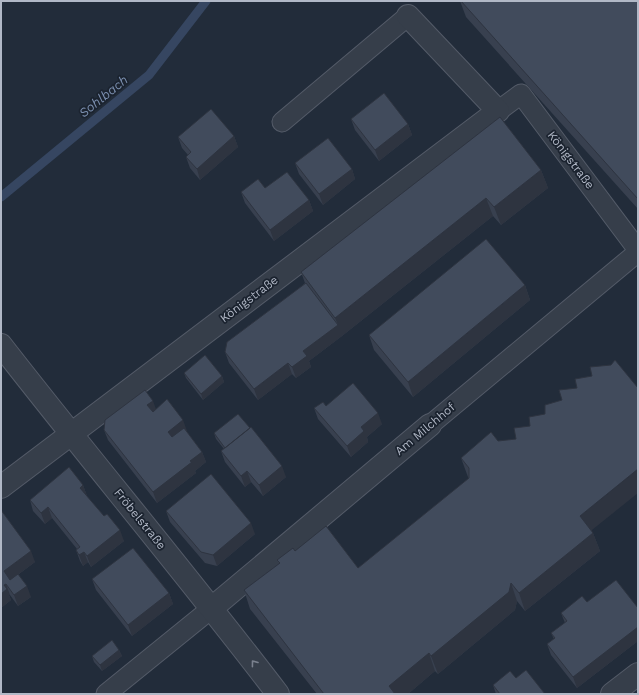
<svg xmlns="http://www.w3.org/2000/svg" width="639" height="695" font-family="'Work Sans',sans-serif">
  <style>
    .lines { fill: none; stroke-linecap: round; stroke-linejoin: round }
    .stream { stroke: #364661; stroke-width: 9 }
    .lane-casing { stroke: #545b68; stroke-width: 21 }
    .street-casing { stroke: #545b68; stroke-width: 24 }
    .lane { stroke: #363e4a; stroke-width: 19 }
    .street { stroke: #363e4a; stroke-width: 22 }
    .wall { fill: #38404f }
    .shaded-wall { fill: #2e3440 }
    .building { fill: #414b5c; stroke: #2e3440 }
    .oneway { stroke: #7a818e }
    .labels { text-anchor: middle; stroke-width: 3.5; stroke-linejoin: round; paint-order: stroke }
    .street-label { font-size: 12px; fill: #b1b8c6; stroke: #1b232f }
    .water-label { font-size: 13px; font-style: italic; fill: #7a8eae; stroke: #1b232f }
  </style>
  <rect width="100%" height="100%" fill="#222c3a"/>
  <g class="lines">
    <path class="stream" d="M1 197 149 75 206 1"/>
    <g class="lane-casing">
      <path id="lane" d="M498 111 521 94 638 250
        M282 122 408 16
        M430 425 638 252
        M106 694 212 608"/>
    </g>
    <g class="street-casing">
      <path id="street" d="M1 345C92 462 188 576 278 694
        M1 487 498 111 408 16
        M212 608 430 425
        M612 694 638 674"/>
    </g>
    <use href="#lane" class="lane"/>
    <use href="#street" class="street"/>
  </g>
  <path class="wall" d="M460 1H638V209L466 17Z
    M351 119 408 124 412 135 379 161 355 130Z
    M234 136 238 147 200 180 190 168 186 157 188 155 182 148 178 137Z
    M295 163 352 169 355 179 323 205 299 174Z
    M541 170 548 188 501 225 493 216 342 336 309 361 311 367 296 378 292 374 258 400 229 363 225 352 305 283 301 272Z
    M265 188 309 200 313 211 274 241 245 203 241 192Z
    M525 285 530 300 413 397 374 350 369 335Z
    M611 365 591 530 593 533 600 551 525 611 517 601 515 610 438 674 435 671 408 694H317L250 609 244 590 279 564 277 560 295 551 358 568 469 479 468 477 461 458 498 441 516 439 530 426 592 376Z
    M184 373 222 376 224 382 203 400 186 378Z
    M326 406 382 424 367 437 368 442 351 457 318 419 314 408Z
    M156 410 187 431H186L202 452 206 462 195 471 196 473 157 503 108 440 104 430Z
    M214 433 286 477 263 496 251 482 245 487 225 462 221 451 224 449 216 439Z
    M83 485 87 496V497L124 541 91 567 88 562 83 566 80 561 76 550 77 549 52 518 45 524 33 511 30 500Z
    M1 510 35 562 11 580 31 597 18 606 10 595H9L11 600 1 608Z
    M166 511 255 534 217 566 205 563 170 522Z
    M92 579 169 593 173 604 132 636 96 590Z
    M587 602 638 608V641L577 688 551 655 547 644 554 639 551 633 565 623 561 613Z
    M119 650 122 656 102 671 94 662 92 656Z
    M516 678 545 694H496L493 685Z"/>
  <path class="shaded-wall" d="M408 124 412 135 379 161 375 150Z
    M234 136 238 147 200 180 197 169Z
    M352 169 355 179 323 205 319 194Z
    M541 170 548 188 501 225 494 207Z
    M486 198 493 216 342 336 309 361 311 367 296 378 292 367 303 351 338 325 335 318Z
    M309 200 313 211 274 241 270 230Z
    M525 285 530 300 413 397 408 382Z
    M288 363 292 374 258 400 254 389Z
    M222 376 224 382 203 400 201 394Z
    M153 401 157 412 151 416 147 405Z
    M378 413 382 424 367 437 368 442 351 457 347 446 361 427Z
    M183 420 187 431 172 443 168 432Z
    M202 452 206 462 195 471 196 473 157 503 153 492 190 461Z
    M282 466 286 477 263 496 259 485Z
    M638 469V493L587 534 580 516Z
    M247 471 251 482 245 487 241 476Z
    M83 485 87 496 84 499 80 488Z
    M48 507 52 518 45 524 41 513Z
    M251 523 255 534 217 566 213 555Z
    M120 530 124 541 91 567 87 556Z
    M593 533 600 551 525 611 519 593Z
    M31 551 35 562 8 582 4 571Z
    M84 552 88 562 83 566 79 555Z
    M511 583 517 601 515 610 438 674 431 656Z
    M6 584 10 595H9L11 600 1 608V594L4 585Z
    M27 586 31 597 18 606 14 595Z
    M169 593 173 604 132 636 128 625Z
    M638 627V641L577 688 573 677Z
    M119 650 122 656 102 671 100 665Z
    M429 653 435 671 408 694H392L389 686Z"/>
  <path class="building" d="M461 1H638V199Z
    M384 93 408 124 375 150 351 119Z
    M211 109 234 136 197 169 186 157 191 152 178 137Z
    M500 117 541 170 494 207 486 198 335 318 301 272Z
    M328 138 352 169 319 194 295 163Z
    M287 172 309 200 270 230 241 192 258 179 265 188Z
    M486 239 525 285 408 382 369 335Z
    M306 283 338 325 303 351 307 356 292 367 288 363 254 389 225 352 227 342Z
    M205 355 222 376 201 394 184 373Z
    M615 360 638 388V469L580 516 593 533 519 593 511 583 509 592 431 656 429 653 389 686 395 694H324L244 590 280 563 277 560 293 548 295 551 326 526 358 568 469 478V468L461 458 491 432 498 441 516 439 514 428 530 426 529 417 545 414V405L562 400 559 390 577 388 575 379 592 376 590 367 611 365Z
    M353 383 378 413 361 427 364 431 347 446 314 408 323 402 326 406Z
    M145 390 153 401 147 405 153 412 167 399 183 420 168 432 172 437 184 428 202 452 190 461 192 462 153 492 104 430 105 420Z
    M238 414 250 428 225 448 214 433Z
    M251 427 282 466 259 485 247 471 241 476 221 451Z
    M69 467 83 485 80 488 104 516 107 514 120 530 87 556 84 552 79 555 76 550 80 547 48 507 41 513 30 500Z
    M211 474 251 523 213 555 201 552 166 511Z
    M1 510 31 551 4 571 10 580 18 574 27 586 14 595 6 584 4 585 7 589 1 594Z
    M133 548 169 593 128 625 92 579Z
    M616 580 638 608V627L573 677 547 644 555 638 551 633 567 621 561 613 582 596 587 602Z
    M112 640 119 650 100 665 92 656Z
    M526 670 545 694H500L493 685 510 671 516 678Z"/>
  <defs><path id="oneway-chevron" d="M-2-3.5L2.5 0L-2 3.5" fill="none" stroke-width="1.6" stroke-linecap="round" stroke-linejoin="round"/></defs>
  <use class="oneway" href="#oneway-chevron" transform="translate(254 663) rotate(-127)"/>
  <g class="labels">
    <g class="street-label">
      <text transform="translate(571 160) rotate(53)" y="4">Königstraße</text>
      <text transform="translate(249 299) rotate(-37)" y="4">Königstraße</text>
      <text transform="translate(425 429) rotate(-40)" y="4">Am Milchhof</text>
      <text transform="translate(140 519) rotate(51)" y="4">Fröbelstraße</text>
    </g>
    <g class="water-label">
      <text transform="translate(103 96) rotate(-39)" y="5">Sohlbach</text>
    </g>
  </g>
  <rect width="639" height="695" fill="none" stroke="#b1b8c6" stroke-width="4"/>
</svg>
